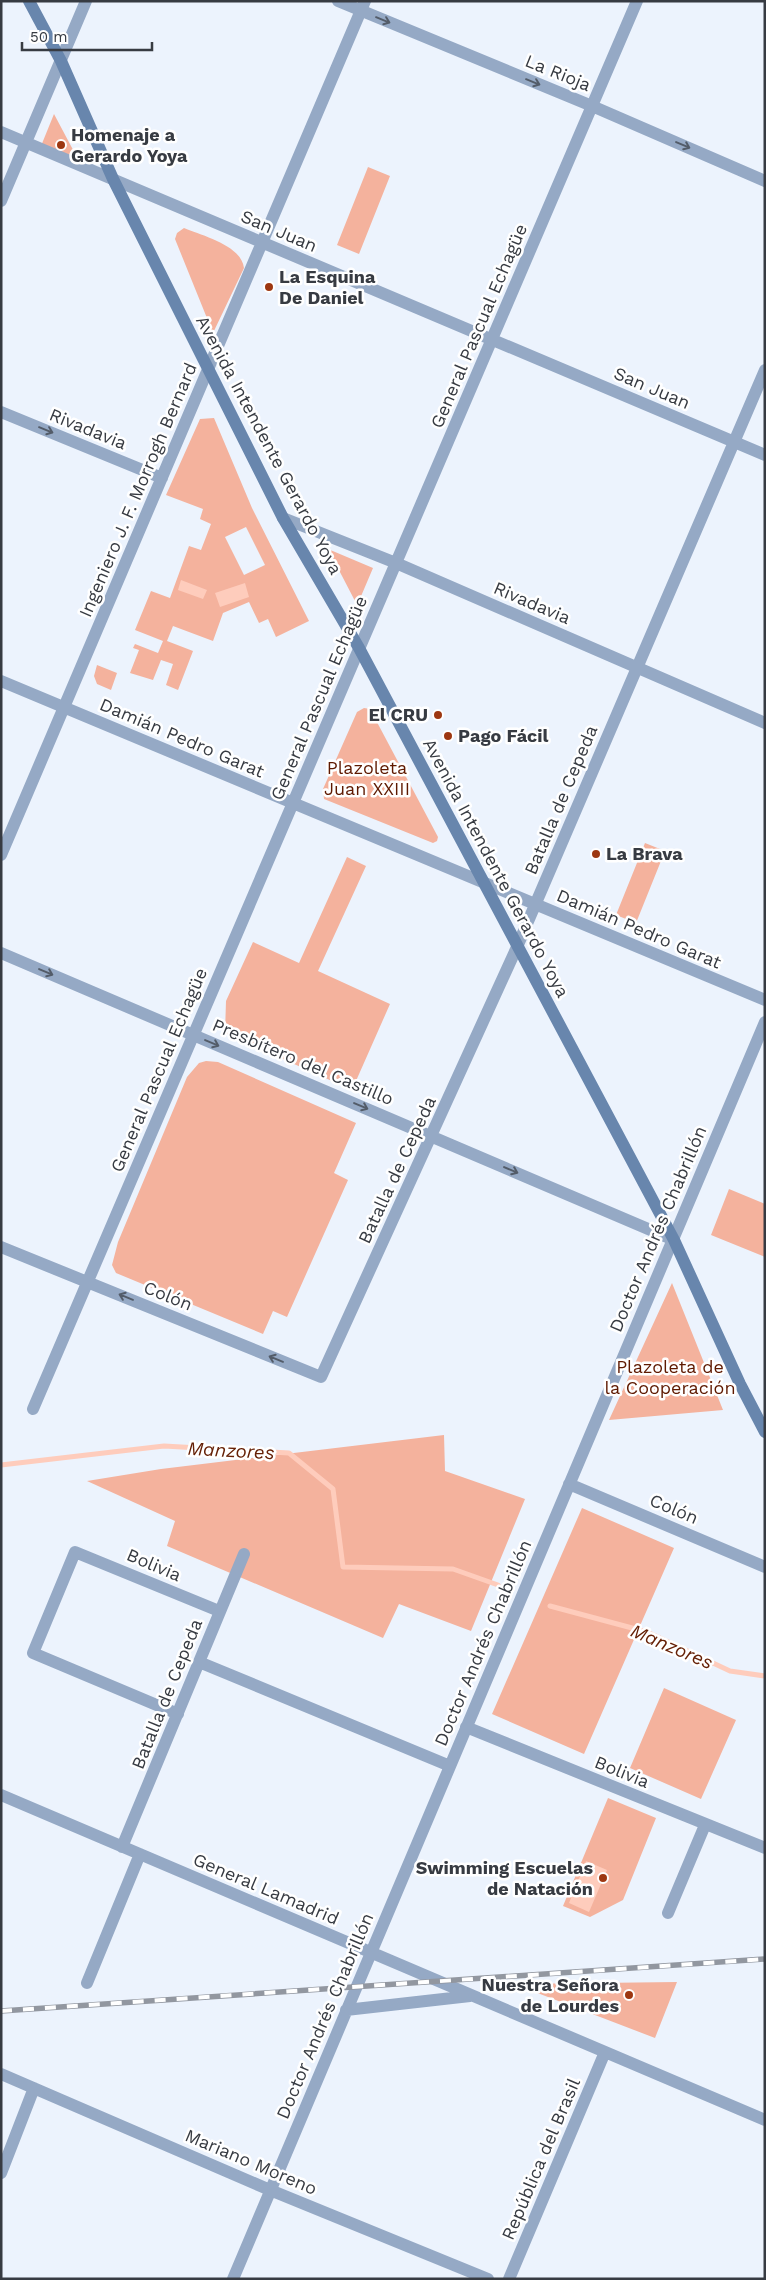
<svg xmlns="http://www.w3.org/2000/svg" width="766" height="2280" font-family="'Work Sans',sans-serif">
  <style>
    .green { fill: #f4b29d; fill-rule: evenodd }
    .water { fill: #feccbc }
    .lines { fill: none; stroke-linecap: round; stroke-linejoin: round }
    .stream { stroke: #feccbc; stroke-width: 5 }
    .minor { stroke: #95a9c5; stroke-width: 12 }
    .secondary { stroke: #6886ad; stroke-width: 12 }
    .rail-casing { stroke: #9297a0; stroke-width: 5.5 }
    .rail { stroke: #fff; stroke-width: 4; stroke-dasharray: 11; stroke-linecap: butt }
    .oneway { stroke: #535c69 }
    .poi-dot { fill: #9d3711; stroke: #fff; stroke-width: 2 }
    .labels { text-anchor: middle; stroke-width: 5; stroke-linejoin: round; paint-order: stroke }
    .street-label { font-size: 18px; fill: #373b42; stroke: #fff }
    .poi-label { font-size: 18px; font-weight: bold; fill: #373b42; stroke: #fff; text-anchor: start }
    .park-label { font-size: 18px; fill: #5e1900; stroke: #fff }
    .water-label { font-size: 19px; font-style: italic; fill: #652006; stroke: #fff }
  </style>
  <rect width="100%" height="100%" fill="#ecf3fd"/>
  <path class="green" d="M54 114 80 163 41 146Z
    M368 167 390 176 359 254 337 245Z
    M184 228C203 236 241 245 244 268L213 333 175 239 177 233Z
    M214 418 252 508 309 621 276 637 268 619 259 623 249 602 223 613 213 641 173 626 167 641 193 651 178 690 166 685 173 664 161 660 153 680 130 673 139 650 133 648 135 644 158 653 163 641 135 630 151 591 170 598 189 546 201 550 211 524 200 519 203 509 166 495 200 419ZM246 527 265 565 244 575 225 537Z
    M328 549 373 568 359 601H355Z
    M97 665 117 673 111 690 97 684 94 676Z
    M364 708 370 709 438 837 437 841 433 843 324 799 323 789 357 712Z
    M645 843 665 851 636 923 616 915Z
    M347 857 366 866 318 971 390 1004 352 1090 225 1033 226 1001 253 942 299 963Z
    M206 1061 218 1062 356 1123 334 1173 348 1180 287 1317 273 1311 263 1334 116 1273 112 1265 118 1242 187 1077 199 1063Z
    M729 1189 765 1204V1257L711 1235Z
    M672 1283 723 1410 609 1420Z
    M444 1435 445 1471 525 1499 471 1631 399 1604 383 1638 167 1546 175 1521 87 1481 161 1469Z
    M582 1508 674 1548 584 1754 492 1714Z
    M664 1688 736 1720 701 1799 630 1768Z
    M608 1798 656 1818 623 1900 590 1917 563 1906Z
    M677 1982 655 2038 514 1984Z"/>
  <path class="water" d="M181 580 207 590 203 599 178 590Z
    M245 583 249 597 220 607 215 593Z
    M586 1861 607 1870 589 1912 569 1903Z"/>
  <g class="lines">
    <path class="stream" d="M1 1465 164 1446 289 1453 333 1489 343 1567 453 1569 498 1585
      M550 1606 647 1632 730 1671 765 1676"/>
    <path class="minor" d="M338 1 592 106 765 181
      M1 132 765 455
      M1 201 86 1
      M1 412 162 478
      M283 518 396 563 765 723
      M1 681 765 1000
      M1 855 365 1
      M1 953 674 1240
      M1 1247 321 1377 517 947 765 370
      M33 1409 637 1
      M569 1484 765 1567
      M199 1662 450 1766
      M178 1714 33 1653 75 1552 219 1611
      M466 1727 765 1848
      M1 1795 765 2120
      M122 1847 244 1554
      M668 1913 705 1825
      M87 1983 140 1854
      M346 2010 470 1996
      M1 2074 270 2190 488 2279
      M1 2173 34 2088
      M233 2279 765 1022
      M509 2279 605 2052"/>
    <path class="secondary" d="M29 1 61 61 113 179 283 518 359 648 674 1240 740 1384 765 1432"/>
    <g class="rail-casing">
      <path id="rail" d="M1 2011 765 1959"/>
    </g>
    <use href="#rail" class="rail"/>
  </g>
  <defs><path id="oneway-shaft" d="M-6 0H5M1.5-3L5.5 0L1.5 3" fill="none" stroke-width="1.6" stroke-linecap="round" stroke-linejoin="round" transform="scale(1.25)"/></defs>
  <g class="oneway">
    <use href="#oneway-shaft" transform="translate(383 20) rotate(22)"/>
    <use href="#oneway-shaft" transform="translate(533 82) rotate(22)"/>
    <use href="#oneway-shaft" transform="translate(683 145) rotate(23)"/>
    <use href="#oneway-shaft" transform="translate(46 430) rotate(22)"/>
    <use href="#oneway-shaft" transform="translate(46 972) rotate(23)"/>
    <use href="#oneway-shaft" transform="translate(212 1043) rotate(23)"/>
    <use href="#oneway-shaft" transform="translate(361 1106) rotate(23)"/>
    <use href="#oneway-shaft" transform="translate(511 1170) rotate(23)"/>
    <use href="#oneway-shaft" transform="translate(126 1297) rotate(-158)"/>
    <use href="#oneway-shaft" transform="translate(276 1359) rotate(-158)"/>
  </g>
  <g class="poi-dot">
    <circle cx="61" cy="145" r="5"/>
    <circle cx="269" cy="287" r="5"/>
    <circle cx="438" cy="715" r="5"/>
    <circle cx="448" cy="736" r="5"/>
    <circle cx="596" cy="854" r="5"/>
    <circle cx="603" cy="1878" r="5"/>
    <circle cx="629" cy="1995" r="5"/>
  </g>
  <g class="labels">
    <g class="street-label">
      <text transform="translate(558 73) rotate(22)" y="6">La Rioja</text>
      <text transform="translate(279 231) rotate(23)" y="6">San Juan</text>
      <text transform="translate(479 326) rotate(-67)" y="6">General Pascual Echagüe</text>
      <text transform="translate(652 388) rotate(23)" y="6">San Juan</text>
      <text transform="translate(88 429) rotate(22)" y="6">Rivadavia</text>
      <text transform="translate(269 445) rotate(62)" y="6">Avenida Intendente Gerardo Yoya</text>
      <text transform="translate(138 490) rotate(-67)" y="6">Ingeniero J. F. Morrogh Bernard</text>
      <text transform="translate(532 603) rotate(23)" y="6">Rivadavia</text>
      <text transform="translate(319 698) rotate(-67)" y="6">General Pascual Echagüe</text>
      <text transform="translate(182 738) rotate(23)" y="6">Damián Pedro Garat</text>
      <text transform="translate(561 800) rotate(-67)" y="6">Batalla de Cepeda</text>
      <text transform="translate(496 868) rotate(62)" y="6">Avenida Intendente Gerardo Yoya</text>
      <text transform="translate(639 929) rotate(23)" y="6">Damián Pedro Garat</text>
      <text transform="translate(303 1062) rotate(23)" y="6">Presbítero del Castillo</text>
      <text transform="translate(159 1070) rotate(-67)" y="6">General Pascual Echagüe</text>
      <text transform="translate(397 1170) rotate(-65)" y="6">Batalla de Cepeda</text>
      <text transform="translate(658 1229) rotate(-67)" y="6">Doctor Andrés Chabrillón</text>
      <text transform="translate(168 1296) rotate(22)" y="6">Colón</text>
      <text transform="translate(674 1509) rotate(23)" y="6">Colón</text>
      <text transform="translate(154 1565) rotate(23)" y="6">Bolivia</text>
      <text transform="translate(483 1643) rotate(-67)" y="6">Doctor Andrés Chabrillón</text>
      <text transform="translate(167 1694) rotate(-68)" y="6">Batalla de Cepeda</text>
      <text transform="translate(622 1772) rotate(22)" y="6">Bolivia</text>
      <text transform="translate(266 1889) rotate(23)" y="6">General Lamadrid</text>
      <text transform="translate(325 2016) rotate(-67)" y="6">Doctor Andrés Chabrillón</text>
      <text transform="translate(541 2159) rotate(-67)" y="6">República del Brasil</text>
      <text transform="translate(251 2162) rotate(23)" y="6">Mariano Moreno</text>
    </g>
    <g class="poi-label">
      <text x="71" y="141">Homenaje a<tspan x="71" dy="21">Gerardo Yoya</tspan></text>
      <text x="279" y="283">La Esquina<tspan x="279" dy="21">De Daniel</tspan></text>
      <text x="428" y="721" text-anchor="end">El CRU</text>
      <text x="458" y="742">Pago Fácil</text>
      <text x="606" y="860">La Brava</text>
      <text x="593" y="1874" text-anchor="end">Swimming Escuelas<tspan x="593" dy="21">de Natación</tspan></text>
      <text x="619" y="1991" text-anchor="end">Nuestra Señora<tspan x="619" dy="21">de Lourdes</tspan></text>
    </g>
    <g class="park-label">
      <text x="367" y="774">Plazoleta<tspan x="367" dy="21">Juan XXIII</tspan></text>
      <text x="670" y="1373">Plazoleta de<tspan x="670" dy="21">la Cooperación</tspan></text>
    </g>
    <g class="water-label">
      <text transform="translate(231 1450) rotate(3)" y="7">Manzores</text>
      <text transform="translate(672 1646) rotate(23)" y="7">Manzores</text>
    </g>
  </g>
  <rect width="766" height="2280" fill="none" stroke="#373b42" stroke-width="5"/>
  <path d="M22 42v8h130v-8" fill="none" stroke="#373b42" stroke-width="2.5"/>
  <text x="30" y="42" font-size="15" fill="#373b42" stroke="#ffffff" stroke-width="4" paint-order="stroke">50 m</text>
</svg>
